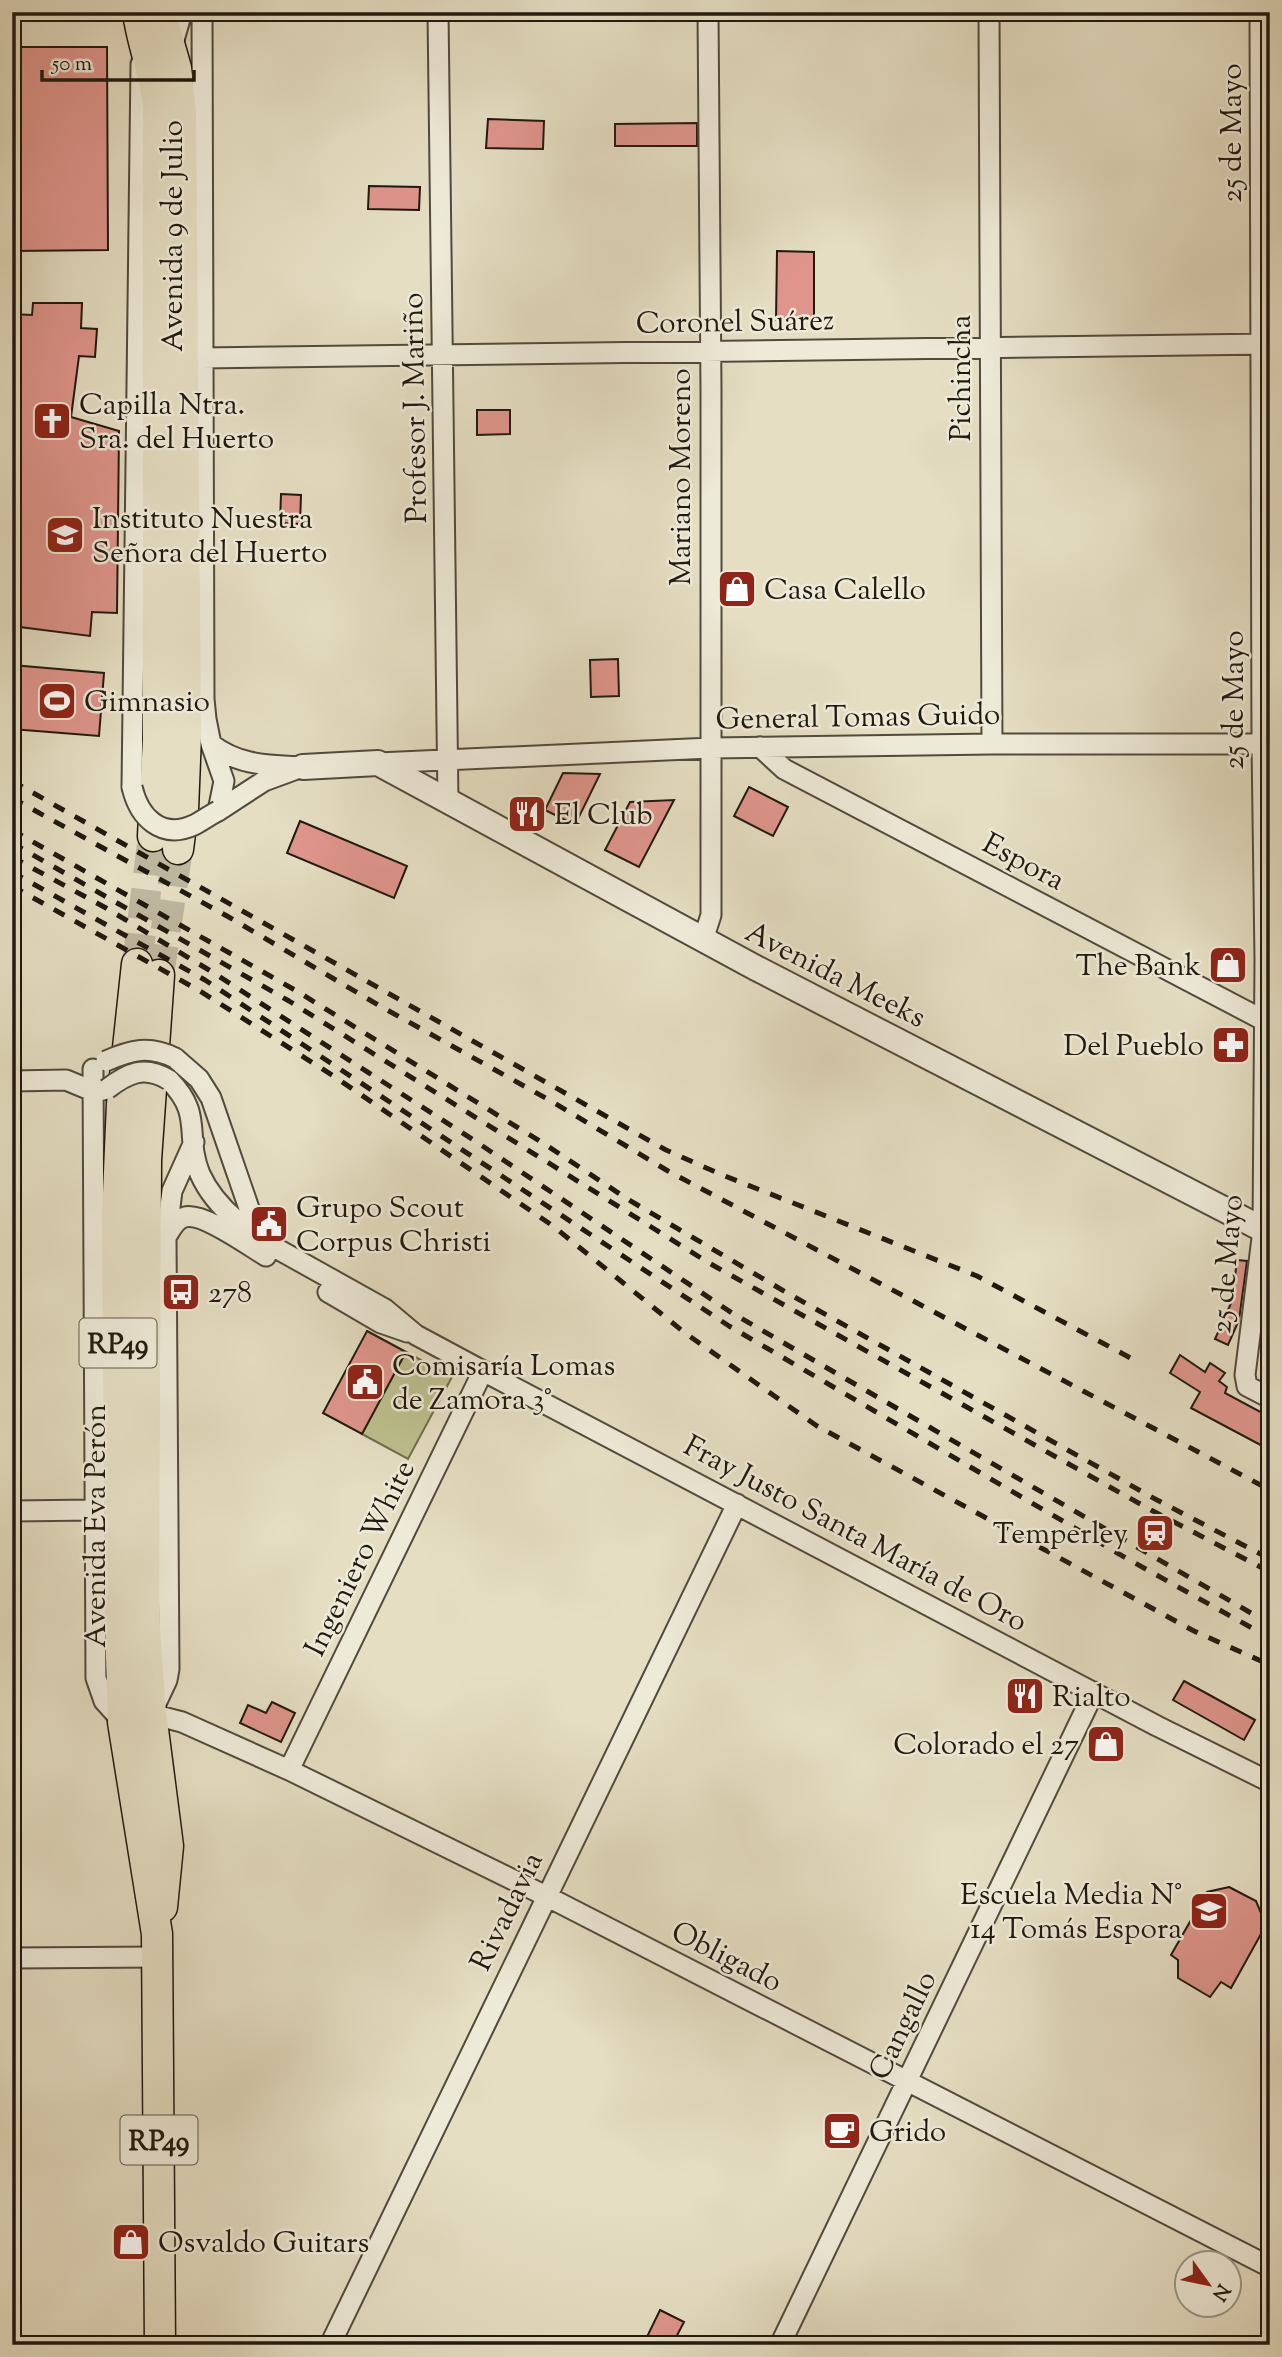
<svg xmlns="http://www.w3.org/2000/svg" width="1282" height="2357" font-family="'Sorts Mill Goudy',serif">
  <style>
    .green { fill: #bdbf8e; stroke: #6e6c4e; stroke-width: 2 }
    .building { fill: #df958c; stroke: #20190f; stroke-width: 2 }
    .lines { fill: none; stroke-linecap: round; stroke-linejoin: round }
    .primary-tunnel { stroke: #beb79f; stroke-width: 30; stroke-dasharray: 30 15; stroke-linecap: butt }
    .minor-casing { stroke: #514a3c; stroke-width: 23 }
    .tertiary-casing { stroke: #514a3c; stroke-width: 28 }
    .primary-casing { stroke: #20190f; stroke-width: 33 }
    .minor { stroke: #eeead8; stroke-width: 19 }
    .tertiary { stroke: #eeead8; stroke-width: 24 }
    .primary { stroke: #e5dec3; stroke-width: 30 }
    .rail { stroke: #20190f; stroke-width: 5; stroke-dasharray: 12 12; stroke-linecap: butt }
    .minor-bridge-casing { stroke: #514a3c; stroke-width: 23; stroke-linecap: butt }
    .minor-bridge { stroke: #eeead8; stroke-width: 19 }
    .labels { text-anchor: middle; stroke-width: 5; stroke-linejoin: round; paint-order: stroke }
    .shield { fill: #eeead8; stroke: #5e584b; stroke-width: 2 }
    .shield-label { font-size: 28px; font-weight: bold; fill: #20190f }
    .street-label { font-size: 30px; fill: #20190f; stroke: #eeead8 }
    .poi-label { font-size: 30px; fill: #20190f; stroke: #eeead8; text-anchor: start }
  </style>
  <rect width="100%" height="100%" fill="#e5dec3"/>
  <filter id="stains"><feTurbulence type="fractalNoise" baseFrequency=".00286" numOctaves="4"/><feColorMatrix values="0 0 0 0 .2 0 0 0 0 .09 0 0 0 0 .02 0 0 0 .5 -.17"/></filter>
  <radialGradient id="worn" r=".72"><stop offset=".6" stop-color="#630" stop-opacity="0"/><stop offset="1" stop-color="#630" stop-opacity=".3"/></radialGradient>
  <path class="green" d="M406 1352 452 1377 408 1459 362 1434Z"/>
  <path class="building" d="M16 47H107L108 250 12 251V152H16Z
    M488 119 544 121 543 149 486 148Z
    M697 123V146H615V124Z
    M369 186 420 187 419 210 368 209Z
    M777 251 814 252V320H776Z
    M33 303H82L81 328 97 329 95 357 79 356 71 417 119 431 117 613 92 612 90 636 12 626V314L32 315Z
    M477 410H510V434L477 435Z
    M281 494 301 495 300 524 280 523Z
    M618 659 619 696 591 697 590 660Z
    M12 665 104 673 99 736 12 729Z
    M563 773 600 774 575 825 545 810Z
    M749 787 788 807 773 836 734 816Z
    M674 800 639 867 605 850 630 802Z
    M300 821 407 866 394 898 287 853Z
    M1237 1260 1247 1261 1239 1320 1228 1345 1215 1339 1232 1301Z
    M367 1331 406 1352 362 1434 323 1413Z
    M1180 1355 1205 1372 1210 1363 1225 1373 1219 1381 1227 1387 1225 1393 1270 1417V1450L1191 1408 1200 1392 1170 1373Z
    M1184 1681 1255 1720 1244 1740 1173 1700Z
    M272 1702 295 1713 281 1742 240 1723 248 1705 266 1713Z
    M1229 1887 1256 1901 1266 1925 1231 1988 1221 1982 1210 1997 1178 1978V1960L1171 1955 1207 1892Z
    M660 2310 684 2322 672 2345H643Z"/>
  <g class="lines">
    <path class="primary-tunnel" d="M137 964 153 836
      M159 975 178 849"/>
    <g class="minor-casing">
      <path id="minor" d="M202 12 204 699 206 719 211 744 224 781 218 811
        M438 12 448 803
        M989 12 992 744
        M1260 12 1262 744 1265 960 1263 1230 1245 1375 1247 1386 1270 1398
        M172 47 182 12
        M202 358 1270 344
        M211 744C239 766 269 765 303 767
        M760 747 784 769 1265 1021
        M378 763 711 748 992 744H1270
        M132 787 141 64
        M218 811 264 781 294 770
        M703 940 711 915V390L708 12
        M175 1058 199 1079 211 1098 253 1220 256 1237 385 1309 416 1335 483 1371 1157 1726 1270 1782
        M93 1069 96 1678 104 1701 123 1722
        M169 1080C204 1115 184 1135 200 1174 208 1192 222 1208 237 1221 244 1226 252 1232 256 1239
        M12 1081 66 1080 95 1092 103 1090
        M194 1142 172 1191 166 1238 169 1669 167 1680 151 1714 182 1722 289 1770 546 1896 1270 2267
        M166 1237C171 1230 175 1219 185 1217 203 1212 249 1246 266 1256
        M328 1292 381 1323 407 1332
        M12 1511 94 1510
        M289 1770 483 1371
        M12 1958 158 1957
        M330 2345 737 1504
        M780 2345 1094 1692"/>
    </g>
    <g class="tertiary-casing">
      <path id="tertiary" d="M303 767 378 763 756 968 1270 1233"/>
    </g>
    <g class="primary-casing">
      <path id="primary" d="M138 12C142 44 155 73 158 105V739L153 836
        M160 12 176 68 181 111 186 735 183 810 178 849
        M137 964 122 1104 117 1217 120 1624 123 1722 157 1934 160 2345
        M159 975 146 1160 144 1614 151 1714 168 1846 162 1907"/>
    </g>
    <use href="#minor" class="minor"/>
    <use href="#tertiary" class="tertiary"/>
    <use href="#primary" class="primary"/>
    <path class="rail" d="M12 781 666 1150 720 1174 977 1276 1140 1363
      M12 798 227 916 380 1006 551 1101 668 1171 1270 1490
      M12 830 295 990 546 1145 629 1200 789 1294 1157 1500 1270 1559
      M12 843 289 1001 709 1263 1151 1510 1270 1572
      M12 857 106 908 209 970 475 1141 732 1313 1270 1624
      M12 872 205 980 729 1326 1126 1558 1270 1638
      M12 886 200 991 335 1077 553 1226 685 1333 817 1426 1194 1631 1270 1665"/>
    <g class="minor-bridge-casing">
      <path id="minor-bridge" d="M132 787C139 817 161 840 194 825 202 821 210 815 218 811
        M106 1061C131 1050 149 1045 175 1058
        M107 1089C128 1073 144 1065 169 1080"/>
    </g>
    <use href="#minor-bridge" class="minor-bridge"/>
  </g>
  <defs>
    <g id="church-square" transform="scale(2.0125)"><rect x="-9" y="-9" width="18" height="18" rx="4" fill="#8f2418" stroke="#eeead8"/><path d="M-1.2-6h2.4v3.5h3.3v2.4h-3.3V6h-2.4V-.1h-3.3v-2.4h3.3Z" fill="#fff"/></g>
    <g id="school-square" transform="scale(2.0125)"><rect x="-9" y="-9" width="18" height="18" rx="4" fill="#8f2418" stroke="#eeead8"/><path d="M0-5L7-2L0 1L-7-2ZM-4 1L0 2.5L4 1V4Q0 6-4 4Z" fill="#fff"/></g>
    <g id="shop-square" transform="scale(2.0125)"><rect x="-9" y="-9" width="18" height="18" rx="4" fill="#8f2418" stroke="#eeead8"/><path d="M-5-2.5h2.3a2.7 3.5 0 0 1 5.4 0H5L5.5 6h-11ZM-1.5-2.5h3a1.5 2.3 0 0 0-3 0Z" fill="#fff"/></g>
    <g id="stadium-square" transform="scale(2.0125)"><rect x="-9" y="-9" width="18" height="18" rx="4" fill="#8f2418" stroke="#eeead8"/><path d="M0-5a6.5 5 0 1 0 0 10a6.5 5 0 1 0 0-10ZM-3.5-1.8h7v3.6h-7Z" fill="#fff"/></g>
    <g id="restaurant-square" transform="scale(2.0125)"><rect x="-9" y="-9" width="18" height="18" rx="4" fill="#8f2418" stroke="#eeead8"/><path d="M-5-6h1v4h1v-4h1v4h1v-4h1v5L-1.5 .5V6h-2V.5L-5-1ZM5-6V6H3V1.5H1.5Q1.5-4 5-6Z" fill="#fff"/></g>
    <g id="pharmacy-square" transform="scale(2.0125)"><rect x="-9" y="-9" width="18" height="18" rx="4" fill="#8f2418" stroke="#eeead8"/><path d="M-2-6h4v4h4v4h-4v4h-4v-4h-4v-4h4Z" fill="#fff"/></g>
    <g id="civic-square" transform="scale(2.0125)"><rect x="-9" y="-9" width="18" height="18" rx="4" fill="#8f2418" stroke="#eeead8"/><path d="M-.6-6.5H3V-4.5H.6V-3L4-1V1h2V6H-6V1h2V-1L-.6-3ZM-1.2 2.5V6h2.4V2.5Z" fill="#fff"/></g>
    <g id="bus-square" transform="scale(2.0125)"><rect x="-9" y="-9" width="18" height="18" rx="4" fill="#8f2418" stroke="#eeead8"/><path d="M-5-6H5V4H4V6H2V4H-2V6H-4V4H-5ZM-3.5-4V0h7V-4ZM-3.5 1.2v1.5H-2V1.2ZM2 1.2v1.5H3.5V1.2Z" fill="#fff"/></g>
    <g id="station-square" transform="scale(2.0125)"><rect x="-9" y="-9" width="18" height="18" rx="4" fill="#8f2418" stroke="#eeead8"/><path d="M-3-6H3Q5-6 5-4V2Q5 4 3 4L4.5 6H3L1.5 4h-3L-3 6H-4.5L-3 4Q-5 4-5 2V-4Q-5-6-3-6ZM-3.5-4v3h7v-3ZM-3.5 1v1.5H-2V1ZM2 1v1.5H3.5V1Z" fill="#fff"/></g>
    <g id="university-square" transform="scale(2.0125)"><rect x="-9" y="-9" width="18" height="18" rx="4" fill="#8f2418" stroke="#eeead8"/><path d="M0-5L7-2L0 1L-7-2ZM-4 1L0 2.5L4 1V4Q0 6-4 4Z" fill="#fff"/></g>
    <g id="cafe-square" transform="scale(2.0125)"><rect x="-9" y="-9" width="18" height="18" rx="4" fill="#8f2418" stroke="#eeead8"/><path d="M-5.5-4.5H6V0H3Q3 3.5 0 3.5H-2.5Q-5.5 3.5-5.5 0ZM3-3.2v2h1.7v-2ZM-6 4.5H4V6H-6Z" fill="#fff"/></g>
  </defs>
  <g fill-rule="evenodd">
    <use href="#church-square" x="52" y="421"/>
    <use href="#school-square" x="65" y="535"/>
    <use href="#shop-square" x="737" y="589"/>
    <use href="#stadium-square" x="57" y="701"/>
    <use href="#restaurant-square" x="527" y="814"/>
    <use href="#shop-square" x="1228" y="965"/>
    <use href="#pharmacy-square" x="1231" y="1045"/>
    <use href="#civic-square" x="269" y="1224"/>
    <use href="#bus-square" x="181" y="1292"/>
    <use href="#civic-square" x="365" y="1382"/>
    <use href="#station-square" x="1155" y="1533"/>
    <use href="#restaurant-square" x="1025" y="1696"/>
    <use href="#shop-square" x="1106" y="1744"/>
    <use href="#university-square" x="1209" y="1911"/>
    <use href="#cafe-square" x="842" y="2131"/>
    <use href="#shop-square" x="131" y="2242"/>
  </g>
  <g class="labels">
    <g class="shield">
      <rect x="79.5" y="1318.5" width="77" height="49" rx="5"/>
      <rect x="120.5" y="2115.5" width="77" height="49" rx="5"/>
    </g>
    <g class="shield-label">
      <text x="118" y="1353">RP49</text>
      <text x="159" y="2150">RP49</text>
    </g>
    <g class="street-label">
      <text transform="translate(1231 133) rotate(-90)" y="10">25 de Mayo</text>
      <text transform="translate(172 236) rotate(-90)" y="10">Avenida 9 de Julio</text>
      <text transform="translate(735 321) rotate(-1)" y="10">Coronel Suárez</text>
      <text transform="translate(960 378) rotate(-90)" y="10">Pichincha</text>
      <text transform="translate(414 408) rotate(-91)" y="10">Profesor J. Mariño</text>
      <text transform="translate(680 477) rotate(-90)" y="10">Mariano Moreno</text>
      <text transform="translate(1233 700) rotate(-90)" y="10">25 de Mayo</text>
      <text transform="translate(858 716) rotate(-1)" y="10">General Tomas Guido</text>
      <text transform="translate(1024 861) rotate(28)" y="10">Espora</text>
      <text transform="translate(836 974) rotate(27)" y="10">Avenida Meeks</text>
      <text transform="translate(1226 1264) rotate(-85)" y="10">25 de Mayo</text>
      <text transform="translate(95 1526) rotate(-90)" y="10">Avenida Eva Perón</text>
      <text transform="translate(856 1533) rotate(28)" y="10">Fray Justo Santa María de Oro</text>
      <text transform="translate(359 1558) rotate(-64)" y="10">Ingeniero White</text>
      <text transform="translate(506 1911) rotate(-64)" y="10">Rivadavia</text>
      <text transform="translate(727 1956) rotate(27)" y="10">Obligado</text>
      <text transform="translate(902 2025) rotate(-64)" y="10">Cangallo</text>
    </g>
    <g class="poi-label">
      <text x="79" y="414">Capilla Ntra.<tspan x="79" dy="34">Sra. del Huerto</tspan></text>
      <text x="92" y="528">Instituto Nuestra<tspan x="92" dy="34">Señora del Huerto</tspan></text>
      <text x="764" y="599">Casa Calello</text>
      <text x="84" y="711">Gimnasio</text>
      <text x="554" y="824">El Club</text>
      <text x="1201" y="975" text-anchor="end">The Bank</text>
      <text x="1204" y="1055" text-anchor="end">Del Pueblo</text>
      <text x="296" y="1217">Grupo Scout<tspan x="296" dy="34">Corpus Christi</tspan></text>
      <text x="208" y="1302">278</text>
      <text x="392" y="1375">Comisaría Lomas<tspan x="392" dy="34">de Zamora 3°</tspan></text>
      <text x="1128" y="1543" text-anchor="end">Temperley</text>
      <text x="1052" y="1706">Rialto</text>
      <text x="1079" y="1754" text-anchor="end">Colorado el 27</text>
      <text x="1182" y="1904" text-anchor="end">Escuela Media N°<tspan x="1182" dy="34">14 Tomás Espora</tspan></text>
      <text x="869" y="2141">Grido</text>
      <text x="158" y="2252">Osvaldo Guitars</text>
    </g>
  </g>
  <rect width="1282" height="2357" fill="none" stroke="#e5dec3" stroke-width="42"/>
  <rect x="14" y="14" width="1254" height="2329" fill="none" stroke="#20190f" stroke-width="3.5"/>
  <rect x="21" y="21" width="1240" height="2315" fill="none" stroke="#20190f" stroke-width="2"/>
  <g transform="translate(1208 2284) rotate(123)"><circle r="33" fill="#eeead8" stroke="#9c9688" stroke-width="2"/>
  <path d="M0-5L12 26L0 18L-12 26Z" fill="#8f2418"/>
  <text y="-10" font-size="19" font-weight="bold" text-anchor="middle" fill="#20190f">N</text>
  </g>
  <path d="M42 70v10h152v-10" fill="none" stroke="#20190f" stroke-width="3.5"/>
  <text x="52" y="70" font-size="21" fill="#20190f" stroke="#eeead8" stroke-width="5" paint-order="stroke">50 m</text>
  <rect width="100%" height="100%" filter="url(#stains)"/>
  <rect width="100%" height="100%" fill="url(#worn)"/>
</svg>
